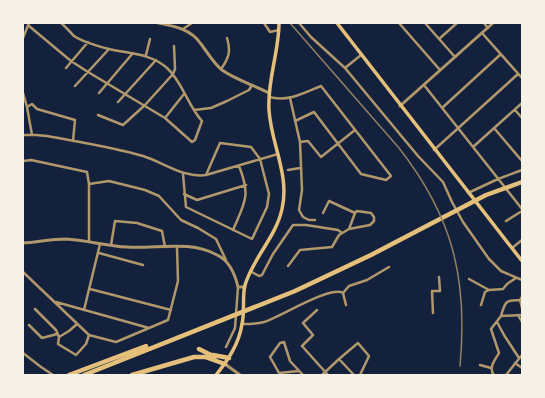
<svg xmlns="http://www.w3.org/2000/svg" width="545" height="398" font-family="'Titillium Web',sans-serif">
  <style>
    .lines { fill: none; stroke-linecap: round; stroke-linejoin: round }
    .minor { stroke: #b1986c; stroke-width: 2.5 }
    .tertiary { stroke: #b1986c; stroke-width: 3 }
    .secondary { stroke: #e5c07b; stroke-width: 3.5 }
    .motorway { stroke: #e5c07b; stroke-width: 4.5 }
    .rail { stroke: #918062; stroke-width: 1.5 }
  </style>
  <rect width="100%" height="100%" fill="#14213d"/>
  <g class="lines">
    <path class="minor" d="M264 23 270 32 279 30
      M299 23 311 37 345 68 418 156 443 182 452 202 463 222 489 259 501 271 522 280
      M399 23 440 70
      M425 23 455 57
      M484 23 488 28
      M29 26 71 61 88 72 165 118 192 142 195 140 202 121C188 106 182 81 167 68 150 53 130 54 109 49 100 47 81 41 74 36 70 32 66 27 61 23
      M183 29 192 23
      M482 33 522 78
      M23 38 29 23
      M439 39 457 23
      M146 55 150 39
      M66 68 88 42
      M345 68 361 55
      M221 69C229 58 231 51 227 38
      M424 85 522 209
      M75 86 109 49
      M23 93 27 107 32 135
      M99 93 133 53
      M269 97C288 102 304 93 321 86L391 176 386 180 361 174 314 112 295 121
      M290 98 300 142 302 190 299 210 303 217 309 220H315
      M118 102 156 60
      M27 107 32 104 37 109 75 120 73 141
      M442 108 501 54
      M194 110 211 108 227 101 249 90 252 85
      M515 110 522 118
      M98 115 123 125 145 105 173 74 175 69 174 46
      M165 118 184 94
      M494 128 522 161
      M23 135H36L47 136C79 142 112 147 143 156 165 163 183 178 206 175L278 154
      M300 142 308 141 321 157 355 130
      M473 147 522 103
      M434 150 518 74
      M23 161 31 160 87 172 89 184V241
      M288 170 300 168
      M183 174 186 207 252 239 267 207 269 194 260 159 251 147 220 143 206 175
      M89 184 109 181 145 190 159 196 181 220 198 228 216 239 226 260
      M468 193 498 179 522 170
      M184 194 197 200 246 185
      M506 221 522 211
      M349 229 370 225 374 221V217L371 213 357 211 355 213
      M233 230C245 202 251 196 239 166
      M111 245 115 221 137 223 162 231 165 247
      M512 248 522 240
      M99 253 143 265
      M288 266 300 250 332 247 339 235 349 229 355 213 329 201 323 213
      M250 271 259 276 262 275 273 254 293 225H306L338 230 342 233
      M23 272 89 335 116 342 168 320 178 281 177 247
      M469 279 489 290 503 289 507 284 516 278
      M90 289 171 310
      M343 293 349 286 367 280 389 267
      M522 297 520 300 522 308
      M56 302 149 328
      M481 305 485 292 489 290
      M35 309 56 330 59 337
      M84 310 100 244
      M317 310 303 323 313 335 302 346 328 375
      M433 313 432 291H440L439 277
      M518 315 522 322
      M501 316C505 302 505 300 520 300
      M497 322 504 335 519 358
      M77 324 69 331 59 337 58 344 76 355 86 344 89 335
      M242 324C250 324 257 324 264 322 280 317 331 285 343 293L346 305
      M29 325 42 338 57 334
      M226 347 235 328 238 287
      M23 353 41 367 53 375
      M339 359 358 343 369 356 360 375
      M515 363 522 368
      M480 365 491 368
      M299 371 279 373 270 357 280 343 284 342 290 361 303 375
      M322 375 339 359 354 375
      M494 375C488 368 495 360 499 353L491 329 501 316 522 315
      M506 375 522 355"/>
    <path class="tertiary" d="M158 23C174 26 191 29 201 44 208 53 213 63 222 70 236 80 254 85 269 93
      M400 106 493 23
      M23 243C37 242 52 239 66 239 86 240 106 246 127 247 156 249 190 240 217 255 230 261 235 274 238 287H245
      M225 364 240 375"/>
    <path class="secondary" d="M337 23 522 261
      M216 375C228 360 239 344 242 324 245 311 242 297 245 285 253 258 276 237 282 209 290 175 271 144 269 110 267 81 279 52 279 23"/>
    <path class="motorway" d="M199 349 215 357
      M213 355 229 358
      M69 375 146 346
      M84 375 295 291 371 255 486 195 522 182
      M132 375 194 357H205L225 364"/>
    <path class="rail" d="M290 23 399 148C453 217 468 279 460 366"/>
  </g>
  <rect width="545" height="398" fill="none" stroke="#f6f1e7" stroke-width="48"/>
</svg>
